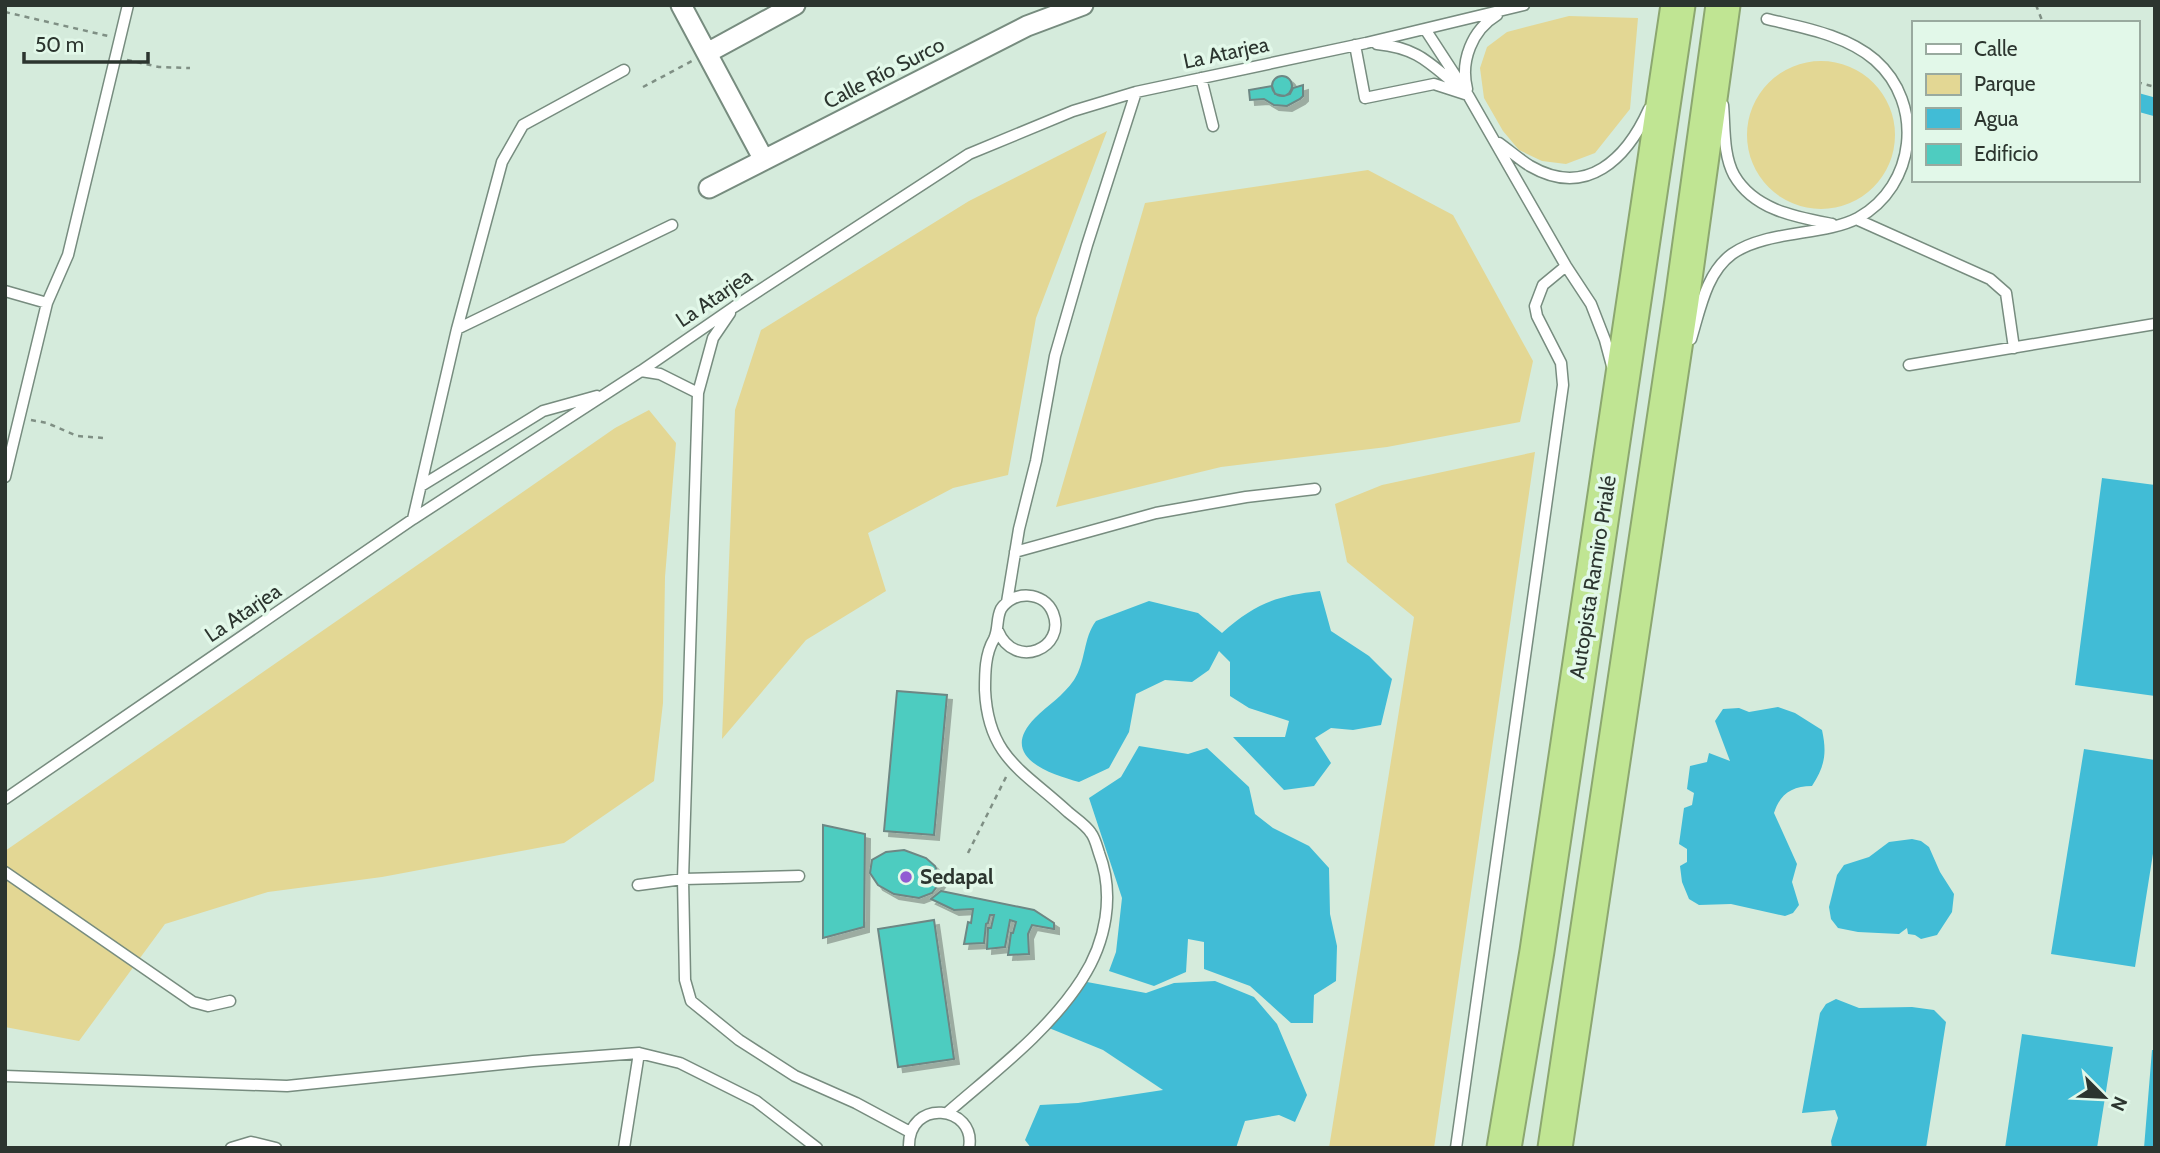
<svg xmlns="http://www.w3.org/2000/svg" width="2160" height="1153" font-family="Cabin,sans-serif">
  <style>
    .green { fill: #e3d794 }
    .water { fill: #41bcd6 }
    .lines { fill: none; stroke-linecap: round; stroke-linejoin: round }
    .canal { stroke: #41bcd6; stroke-width: 18 }
    .building { fill: #4eccc0; stroke: #6d8784; stroke-width: 2; filter: url(#shadow) }
    .lane-casing { stroke: #778c7f; stroke-width: 13 }
    .street-casing { stroke: #778c7f; stroke-width: 23 }
    .highway-casing { stroke: #8ca770; stroke-width: 37 }
    .path { stroke: #7f8f84; stroke-width: 2.5; stroke-dasharray: 5 5; stroke-linecap: butt }
    .lane { stroke: #fff; stroke-width: 10 }
    .street { stroke: #fff; stroke-width: 19 }
    .highway { stroke: #c0e593; stroke-width: 33 }
    .poi-dot { fill: #915bd3; stroke: #e2f8e9; stroke-width: 2.5 }
    .labels { text-anchor: middle; stroke-width: 7; stroke-linejoin: round; paint-order: stroke }
    .street-label { font-size: 21px; fill: #2c352f; stroke: #e2f8e9 }
    .poi-label { font-size: 21px; font-weight: bold; fill: #2c352f; stroke: #e2f8e9; text-anchor: start }
  </style>
  <defs>
    <filter id="shadow"><feDropShadow dx="5" dy="5" stdDeviation="0" flood-color="#0004"/></filter>
  </defs>
  <rect width="100%" height="100%" fill="#d5ebdc"/>
  <path class="green" d="M1569 16 1638 18 1630 109 1595 153 1566 164 1542 161 1519 150 1503 131 1484 98 1480 68 1487 47 1507 32Z
    M1747 135a74 74 0 1 1 148 0a74 74 0 1 1-148 0Z
    M1107 131 1036 318 1008 475 953 488 868 533 886 591 806 640 722 739 735 410 761 330 969 201Z
    M1368 170 1453 215 1533 361 1520 422 1387 447 1221 467 1056 507 1145 203Z
    M649 410 676 443 665 577 663 703 654 781 564 843 382 877 268 892 165 924 79 1041 5 1027V851L615 428Z
    M1535 452 1434 1148H1329L1414 617 1347 562 1335 504 1382 485Z"/>
  <path class="water" d="M2102 478 2155 485V696L2075 685Z
    M1320 591 1331 631 1369 656 1392 679 1381 725 1353 730 1331 728 1315 738 1331 763 1314 786 1284 790 1233 737H1285L1289 721 1249 708 1230 696V662L1219 651 1209 670 1192 682 1165 680 1136 694 1129 732 1109 768 1079 782C1050 774 997 757 1035 718 1048 705 1063 696 1074 680 1086 662 1083 638 1096 621L1149 601 1198 613 1222 633C1256 603 1276 596 1320 591Z
    M1778 707 1795 713 1822 730C1827 753 1825 766 1812 786 1792 786 1780 794 1774 813L1797 864 1792 882 1799 905 1793 913 1785 916 1731 904 1699 905 1689 899 1682 882 1680 866 1687 862V849L1679 844 1684 808 1692 805 1694 793 1687 789 1690 766 1707 762 1709 753 1730 761 1715 721 1723 709 1739 708 1749 712Z
    M1139 746 1188 754 1207 748 1249 787 1255 814 1273 828 1309 846 1329 868 1330 914 1337 946 1336 981 1314 995 1313 1023H1291L1250 986 1204 969V942L1188 939 1186 972 1154 986 1109 971 1116 952 1122 898 1089 798 1121 777Z
    M2084 749 2155 760V841L2135 967 2051 954Z
    M1912 839 1921 841 1929 847 1940 872 1954 894 1952 912 1937 935 1921 939 1915 935 1908 934 1907 928 1899 934 1858 932 1838 928 1831 919 1829 907 1837 875 1844 865 1869 857 1889 842Z
    M1215 981 1254 997 1277 1024 1307 1095 1295 1122 1279 1115 1245 1121 1236 1148H1031L1025 1140 1040 1105 1078 1103 1163 1090 1103 1050 1049 1028 1087 982 1146 993 1174 983Z
    M1836 999 1859 1008 1912 1007 1934 1010 1946 1022 1926 1148H1832L1831 1141 1838 1118 1835 1110 1802 1113 1820 1013 1826 1004Z
    M2022 1034 2113 1047 2097 1148H2005Z
    M2152 1050H2155V1148H2144Z"/>
  <g class="lines">
    <path class="canal" d="M2137 102 2155 107"/>
  </g>
  <path class="building" d="M1272 86a10 10 0 1 1 20 0a10 10 0 1 1-20 0Z
    M1303 85V96L1300 99 1287 106 1274 105 1264 99 1250 100 1249 90 1272 86 1275 94 1284 96 1290 94 1293 88Z
    M897 691 947 695 934 835 884 831Z
    M823 825 865 834 864 927 823 938Z
    M904 850 926 858 935 866 941 881 932 893 919 898 894 894 878 885 870 873 872 860 886 852Z
    M941 891 1034 910 1054 923V929L1032 925 1028 934 1029 954 1008 955 1011 933H1013L1016 922 1010 920 1005 947 987 949 988 928H991L994 915H990L988 923 986 924 984 943 964 944 968 922 971 923 973 909 954 910 931 899Z
    M934 920 954 1059 898 1067 878 929Z"/>
  <g class="lines">
    <g class="lane-casing">
      <path id="lane" d="M1425 29 1468 95 1566 266 1591 304 1605 340 1612 366
        M1377 44C1418 48 1429 63 1460 88
        M1355 45 1365 98 1434 84 1468 95
        M1201 78 1213 126
        M1467 89C1460 61 1472 30 1497 15
        M1723 105C1725 127 1723 155 1734 175 1754 210 1796 217 1832 224
        M1499 143C1510 151 1519 159 1530 166 1587 199 1627 158 1649 109
        M1856 219 1990 279 2006 293 2014 348
        M5 291 47 303
        M730 313 713 338 698 393 683 879 685 980 691 1001 739 1040 795 1076 856 1103 910 1132
        M457 329 672 225
        M1691 339C1700 310 1706 273 1732 254 1766 230 1824 236 1858 218 1916 186 1925 104 1875 60 1846 35 1804 28 1767 19
        M1909 365 2155 324
        M641 371 660 374 698 393
        M5 477 47 303 68 255 128 5
        M421 486 543 411 597 396
        M413 519 457 329 502 162 523 125 624 70
        M1015 552 1156 513 1246 497 1315 489
        M1007 602 1019 529 1036 461 1055 356 1087 245 1136 92
        M5 799 413 519 641 371 734 307 969 154 1073 111 1136 92 1366 43 1524 5
        M5 872 193 1002 208 1006 230 1001
        M638 885 683 879 799 876
        M5 1076 287 1086 533 1061 639 1053 680 1063 756 1101 817 1148
        M947 1113C994 1072 1048 1032 1082 979 1106 942 1115 895 1099 853 1097 847 1095 838 1091 833 1086 825 1075 818 1068 812 1024 771 988 758 985 690 985 673 985 654 994 639 999 629 996 619 1001 609 1013 590 1044 591 1053 613 1067 648 1015 671 998 631
        M231 1148 251 1142 276 1148
        M624 1148 639 1053
        M909 1148C907 1097 977 1105 969 1148
        M1456 1148 1563 385 1561 363 1537 316 1535 306 1543 285 1566 266"/>
    </g>
    <g class="street-casing">
      <path id="street" d="M681 5 764 160
        M707 53 795 5
        M709 188 1027 26 1083 5"/>
    </g>
    <g class="highway-casing">
      <path id="highway" d="M1504 1148 1537 951 1678 5
        M1555 1148 1682 300 1723 5"/>
    </g>
    <path class="path" d="M2036 5 2043 23
      M5 12 108 36
      M127 60 159 67 190 68
      M2137 82 2155 87
      M643 87 692 61
      M31 420 47 423 77 436 104 438
      M968 853 1007 775"/>
    <use href="#lane" class="lane"/>
    <use href="#street" class="street"/>
    <use href="#highway" class="highway"/>
  </g>
  <circle class="poi-dot" cx="906" cy="877" r="7"/>
  <g class="labels">
    <g class="street-label">
      <text transform="translate(1226 53) rotate(-12)" y="7">La Atarjea</text>
      <text transform="translate(884 73) rotate(-27)" y="7">Calle Río Surco</text>
      <text transform="translate(714 298) rotate(-34)" y="7">La Atarjea</text>
      <text transform="translate(1593 577) rotate(-81)" y="7">Autopista Ramiro Prialé</text>
      <text transform="translate(243 613) rotate(-34)" y="7">La Atarjea</text>
    </g>
    <g class="poi-label">
      <text x="920" y="884">Sedapal</text>
    </g>
  </g>
  <rect width="2160" height="1153" fill="none" stroke="#2c352f" stroke-width="14"/>
  <rect x="1912" y="21" width="228" height="161" fill="#e2f8e9" stroke="#99aa9f" stroke-width="2"/>
  <rect x="1926" y="44" width="35" height="10" fill="#ffffff" stroke="#99aa9f" stroke-width="2"/>
  <text x="1974" y="56" font-size="21" fill="#2c352f">Calle</text>
  <rect x="1926" y="74" width="35" height="21" fill="#e3d794" stroke="#99aa9f" stroke-width="2"/>
  <text x="1974" y="91" font-size="21" fill="#2c352f">Parque</text>
  <rect x="1926" y="108" width="35" height="21" fill="#41bcd6" stroke="#99aa9f" stroke-width="2"/>
  <text x="1974" y="126" font-size="21" fill="#2c352f">Agua</text>
  <rect x="1926" y="144" width="35" height="21" fill="#4eccc0" stroke="#99aa9f" stroke-width="2"/>
  <text x="1974" y="161" font-size="21" fill="#2c352f">Edificio</text>
  <g transform="translate(2104 1097) rotate(114)" stroke="#e2f8e9" stroke-width="5" paint-order="stroke">
  <path d="M0-5L12 26L0 18L-12 26Z" fill="#2c352f"/>
  <text y="-10" font-size="19" font-weight="bold" text-anchor="middle" fill="#2c352f">N</text>
  </g>
  <path d="M24 52v10h124v-10" fill="none" stroke="#2c352f" stroke-width="3.5"/>
  <text x="35" y="52" font-size="21" fill="#2c352f" stroke="#e2f8e9" stroke-width="5" paint-order="stroke">50 m</text>
</svg>
